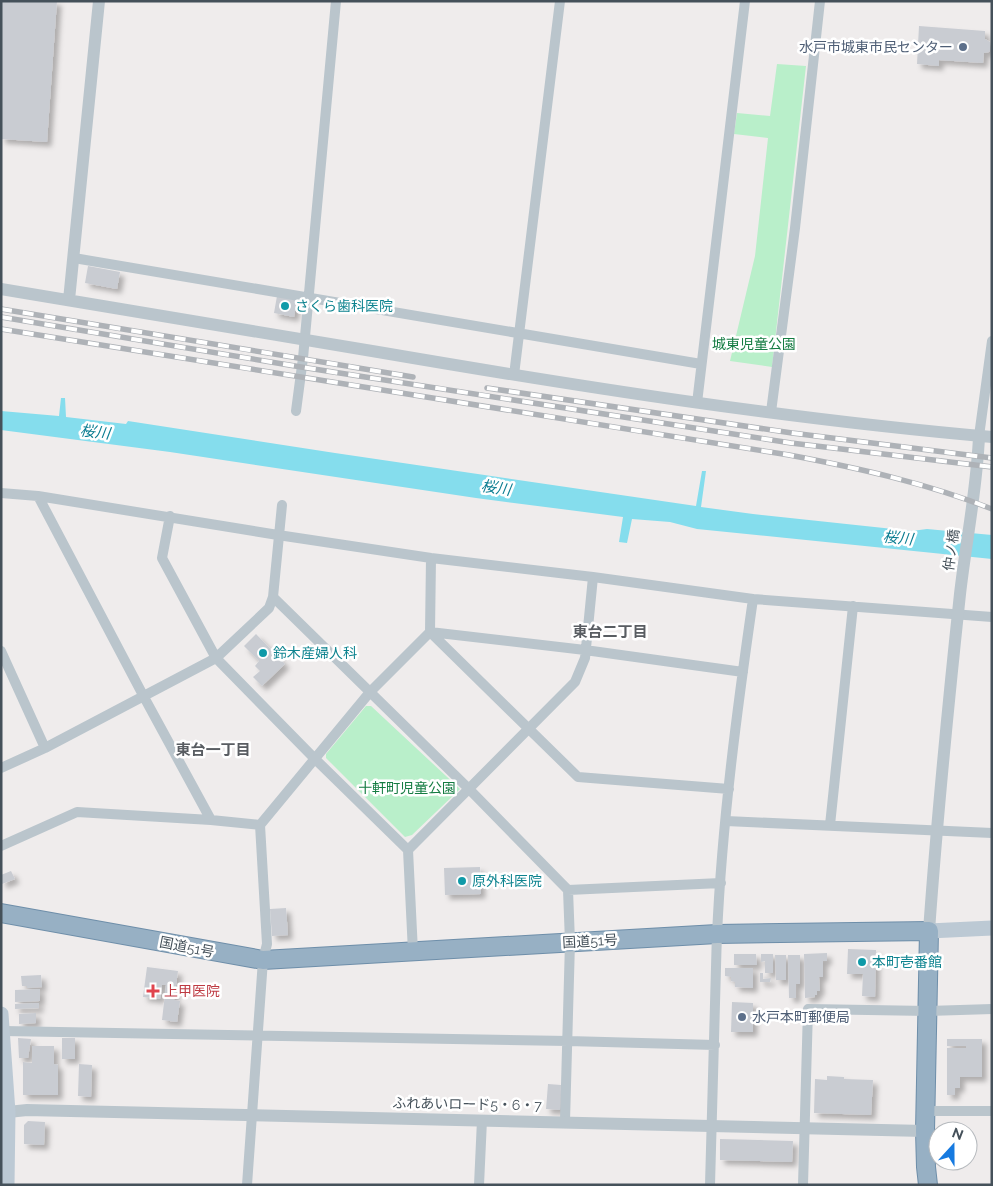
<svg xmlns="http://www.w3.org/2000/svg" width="993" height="1186" font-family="Raleway,'Noto Sans JP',sans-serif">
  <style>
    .green { fill: #b9efca }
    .water { fill: #85dded }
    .building { fill: #c9ccd2; filter: url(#shadow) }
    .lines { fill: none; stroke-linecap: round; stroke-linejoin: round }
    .trunk-casing { stroke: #6e8ea9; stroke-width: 20 }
    .minor { stroke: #bac5cc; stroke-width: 10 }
    .tertiary { stroke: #bac5cc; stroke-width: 12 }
    .secondary { stroke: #bcc9d4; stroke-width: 15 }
    .trunk { stroke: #97b0c4; stroke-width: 18 }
    .rail-casing { stroke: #aeb2b7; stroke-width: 5.5 }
    .rail { stroke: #fff; stroke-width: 4; stroke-dasharray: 11; stroke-linecap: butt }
    .service-dot { fill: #5c6f8a; stroke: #fff; stroke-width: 2 }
    .culture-dot { fill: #0f9aa8; stroke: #fff; stroke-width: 2 }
    .health-dot { fill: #e0444e; stroke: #fff; stroke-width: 2 }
    .labels { text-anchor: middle; stroke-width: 5; stroke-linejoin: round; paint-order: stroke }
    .service-label { font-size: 14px; fill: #4e5e75; stroke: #fff; text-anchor: end }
    .culture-label { font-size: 14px; fill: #0d838f; stroke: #fff; text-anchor: start }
    .park-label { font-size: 14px; fill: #157c42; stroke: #fff }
    .street-label { font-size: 14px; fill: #45515a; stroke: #fff }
    .health-label { font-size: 14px; fill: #be3a42; stroke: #fff; text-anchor: start }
    .water-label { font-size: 15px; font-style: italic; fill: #0b7d91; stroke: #fff }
    .neighbourhood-label { font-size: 15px; font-weight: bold; fill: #595d62; stroke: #fff }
  </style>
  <defs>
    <filter id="shadow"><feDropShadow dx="4.5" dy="4.5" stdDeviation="2.5" flood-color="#0004"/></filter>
  </defs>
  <rect width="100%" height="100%" fill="#efecec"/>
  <path class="green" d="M777 64 806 66 772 367 730 361 755 256 768 138 734 134 737 113 770 116Z
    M366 706H371L460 789 412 835 405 837 326 758V754Z"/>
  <path class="water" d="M61 398H65L66 417 126 424 128 421 335 453 696 506 702 471H706L701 507 753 514 912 531 927 529 992 535V559L697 529 670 522 632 519 627 543 619 542 623 517 476 498 170 452 1 430V411L59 416Z"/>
  <path class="building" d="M1 1H57L47 142 1 139Z
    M919 26 985 31V39L990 42V50L989 52 984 53 983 63 939 60V66L917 64Z
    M88 266 120 272 117 289 85 283Z
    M277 296 297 299 294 317 274 313Z
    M256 634 285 664 262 686 253 677 260 671 255 666 259 661 244 646Z
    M480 867 481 894 445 895 444 868Z
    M11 871 15 879 2 884 1 875Z
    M286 908 288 935 272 936 270 909Z
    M848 949 876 950 875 997 862 996 863 974H847Z
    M827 953V961H823V977H819L820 991H817V995H815V997L805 998 804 954Z
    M734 954H756L757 965H734Z
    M761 954H773V973H765V961L761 962Z
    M775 955H786V980H776Z
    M788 955H800V984H796V998H789Z
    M147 967 178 971 174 1000 180 1001 177 1022 162 1020 166 985H162L160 999 143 997Z
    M725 968H753V988L735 987V982L731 981V977L725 976Z
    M760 973H763V979L771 978 770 982H760Z
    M41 975 42 987 27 988V986H22L21 976Z
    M40 989V1001L15 1002V990Z
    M732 1002 753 1003V1032H731Z
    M39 1003V1008L15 1009V1004Z
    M36 1013V1023L19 1024V1014Z
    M18 1038 31 1039 28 1058H19Z
    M62 1038H75V1059H62Z
    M947 1039H982V1077H960V1088H955V1095H947V1048H966V1046H947Z
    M32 1046H54V1064L58 1065V1095H23V1062L32 1063Z
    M79 1064 92 1065 91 1097 78 1096Z
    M827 1076 844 1077V1079L873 1080 871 1115 814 1113 815 1079 827 1080Z
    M548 1084 561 1085 560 1110 546 1109Z
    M28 1121 45 1122 44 1145 24 1144V1125Z
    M720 1139 793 1141 792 1162 720 1160Z"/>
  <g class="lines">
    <g class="trunk-casing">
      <path id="trunk" d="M1 913 263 960 717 934 929 931 925 1131 926 1167 928 1185"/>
    </g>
    <path class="minor" d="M74 258 701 364
      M514 375 560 1
      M697 403 745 1
      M296 411 303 358 336 1
      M771 412 795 228 820 1
      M979 436 992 341
      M1 493 38 496 278 535 431 558 593 577 753 599 992 617
      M38 496 144 697 211 820
      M282 505 273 597 469 789 568 890 570 942 565 1121
      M170 516 162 558 216 658 314 758 408 850 413 952
      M431 558 430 632 578 777 729 789
      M1 651 45 748
      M1 768 45 748 216 658 269 608 273 597
      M726 821 992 833
      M830 825 853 606
      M1 846 77 812 211 820 260 825
      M408 850 575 682 585 658 593 577
      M568 890 721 883
      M3 1031 568 1041 715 1045
      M926 1111H992
      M247 1185 263 960 267 944 260 825 370 692 430 632 585 650 743 672
      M479 1185 482 1120
      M710 1185C713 1101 714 1018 717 935 722 823 737 710 753 599
      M803 1185 808 1009 928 1011 992 1009"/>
    <path class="tertiary" d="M1 289C127 310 253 331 378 352 582 387 786 419 992 437
      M69 300 99 1
      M929 931C937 819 948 706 960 594 966 541 977 489 979 436
      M1 1115 8 1112 27 1110 925 1131"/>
    <path class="secondary" d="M929 931 992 928
      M1 1014 8 1112 7 1185"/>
    <use href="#trunk" class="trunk"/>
    <g class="rail-casing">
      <path id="rail" d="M1 309 413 377
        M1 317 301 367 791 443 992 467
        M1 329 789 455C858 468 926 483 992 509
        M487 388 792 433 992 458"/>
    </g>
    <use href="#rail" class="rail"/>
  </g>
  <g class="service-dot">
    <circle cx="963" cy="47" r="5"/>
    <circle cx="742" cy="1017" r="5"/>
  </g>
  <g class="culture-dot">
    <circle cx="285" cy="306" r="5"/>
    <circle cx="263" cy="653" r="5"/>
    <circle cx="462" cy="881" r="5"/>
    <circle cx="862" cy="962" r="5"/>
  </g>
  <path class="health-dot" d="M150.5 983.5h5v5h5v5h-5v5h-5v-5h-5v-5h5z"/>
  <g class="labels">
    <g class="service-label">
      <text x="953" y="52">水戸市城東市民センター</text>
      <text x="752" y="1022" text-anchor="start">水戸本町郵便局</text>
    </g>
    <g class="culture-label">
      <text x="295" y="311">さくら歯科医院</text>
      <text x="273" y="658">鈴木産婦人科</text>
      <text x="472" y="886">原外科医院</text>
      <text x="872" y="967">本町壱番館</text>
    </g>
    <g class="park-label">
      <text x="754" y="349">城東児童公園</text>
      <text x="407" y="793">十軒町児童公園</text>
    </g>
    <g class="street-label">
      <text transform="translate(951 550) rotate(-82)" y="5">仲ノ橋</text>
      <text transform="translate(590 941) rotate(-3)" y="5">国道51号</text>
      <text transform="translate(187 947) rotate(11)" y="5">国道51号</text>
      <text transform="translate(467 1104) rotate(1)" y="5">ふれあいロード5・6・7</text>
    </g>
    <g class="health-label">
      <text x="164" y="996">上甲医院</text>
    </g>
    <g class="water-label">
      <text transform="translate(95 432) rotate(7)" y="5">桜川</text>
      <text transform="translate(496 488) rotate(8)" y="5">桜川</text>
      <text transform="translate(898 538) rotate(6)" y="5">桜川</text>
    </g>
    <g class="neighbourhood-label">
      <text x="610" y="637">東台二丁目</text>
      <text x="213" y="755">東台一丁目</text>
    </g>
  </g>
  <rect width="993" height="1186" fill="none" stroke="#45515a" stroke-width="5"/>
  <g transform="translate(953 1146) rotate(21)"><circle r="24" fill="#ffffff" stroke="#b5b9bd"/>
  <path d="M0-4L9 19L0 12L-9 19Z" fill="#167ae0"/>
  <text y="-8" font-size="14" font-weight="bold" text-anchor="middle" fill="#45515a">N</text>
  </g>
</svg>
